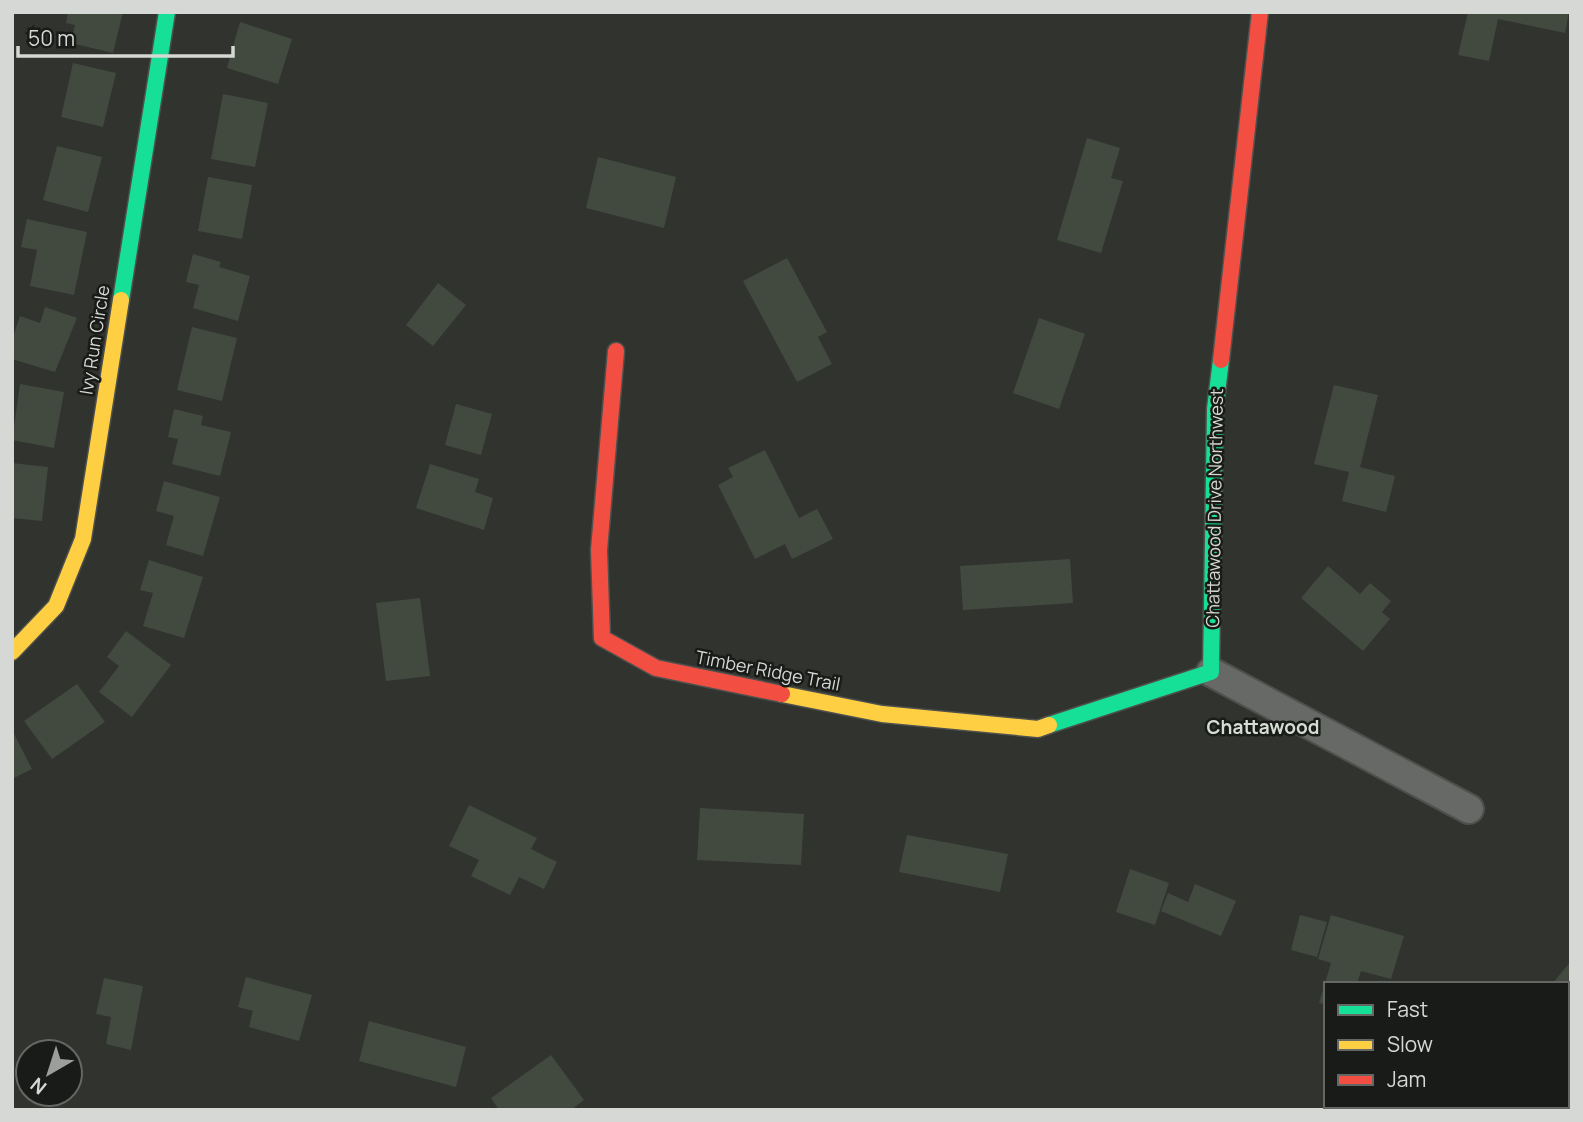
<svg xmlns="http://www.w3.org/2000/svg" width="1583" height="1122" font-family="Manrope,sans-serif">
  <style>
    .building { fill: #424a40 }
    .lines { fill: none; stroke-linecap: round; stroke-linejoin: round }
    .street-casing { stroke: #4e504d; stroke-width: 32 }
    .fast-casing { stroke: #4e504d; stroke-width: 19 }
    .slow-casing { stroke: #4e504d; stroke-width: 19 }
    .jam-casing { stroke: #4e504d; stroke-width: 19 }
    .street { stroke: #666966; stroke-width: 28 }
    .fast { stroke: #16e098; stroke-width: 16 }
    .slow { stroke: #ffcf43; stroke-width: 16 }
    .jam { stroke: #f24e42; stroke-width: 16 }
    .labels { text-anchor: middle; stroke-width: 5; stroke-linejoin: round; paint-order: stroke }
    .street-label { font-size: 18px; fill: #d5d8d4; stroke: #181b18 }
    .neighbourhood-label { font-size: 19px; font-weight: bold; fill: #d5ddd4; stroke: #181b18 }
  </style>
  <rect width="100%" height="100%" fill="#30332e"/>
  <path class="building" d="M68 12H123L113 53 71 43 75 25 66 23Z
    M1468 12H1569L1565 33 1498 19 1489 61 1458 55Z
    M240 22 292 39 278 84 227 68Z
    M73 63 116 73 103 127 61 117Z
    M223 94 268 103 255 167 211 159Z
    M1087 138 1120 148 1111 178 1123 181 1101 253 1057 240Z
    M57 146 102 157 88 212 43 200Z
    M598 157 676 177 664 228 586 208Z
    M208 177 252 185 242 239 198 231Z
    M27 219 87 232 74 295 30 286 37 250 21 247Z
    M193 254 221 262 219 267 250 276 238 321 193 308 199 285 186 282Z
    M787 258 827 332 818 337 832 364 797 382 743 281Z
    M438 283 466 305 433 346 406 325Z
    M45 307 77 318 55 372 12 359V340L20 316 40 323Z
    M1039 318 1085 334 1059 409 1013 393Z
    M192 327 237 338 222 401 177 390Z
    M20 384 64 392 54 448 12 440Z
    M1334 385 1378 395 1360 467 1395 476 1386 512 1342 501 1349 472 1314 464Z
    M456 404 492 414 481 455 445 445Z
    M174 409 203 416 201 425 231 432 220 476 172 464 178 439 168 437Z
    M765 450 799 518 817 509 833 539 792 559 785 544 755 559 718 485 733 477 728 468Z
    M12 463 48 467 42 521 12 518Z
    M430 464 479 479 475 492 493 498 484 530 416 508Z
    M164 481 220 497 203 556 166 545 174 516 156 511Z
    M1070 559 1073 603 963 610 960 566Z
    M149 560 203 577 184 638 143 626 153 593 140 590Z
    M1328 566 1360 594 1370 583 1391 601 1382 612 1390 619 1363 651 1301 598Z
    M420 598 430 676 386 681 376 603Z
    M126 631 171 665 132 717 99 692 119 666 107 657Z
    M77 684 105 722 52 759 24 721Z
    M12 730 32 769 12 779Z
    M469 805 537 838 531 849 557 862 544 889 519 877 510 895 471 876 479 860 449 846Z
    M700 808 804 814 801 865 697 860Z
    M907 835 1008 854 1000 892 899 872Z
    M1130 869 1169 883 1155 925 1116 912Z
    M1195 884 1236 901 1221 936 1161 911 1168 893 1188 902Z
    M1300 915 1327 922 1317 957 1291 950Z
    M1331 915 1404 936 1391 979 1361 971 1357 984H1326V1005L1319 1003 1331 963 1318 959Z
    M1571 961V1028L1567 1032V984H1552Z
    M246 977 312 995 299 1041 249 1027 253 1011 238 1007Z
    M104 978 143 986 131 1050 106 1044 111 1017 96 1014Z
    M369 1021 466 1047 456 1087 359 1061Z
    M551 1055 584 1100 571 1110H499L491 1098Z"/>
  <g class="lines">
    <g class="street-casing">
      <path id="street" d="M1211 672 1469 809"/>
    </g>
    <g class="fast-casing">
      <path id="fast" d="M121 300 167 12
        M1049 725 1211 672 1215 409 1221 360"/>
    </g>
    <g class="slow-casing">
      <path id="slow" d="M12 652 56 606 83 539 121 300
        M782 694 882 714 1038 729 1049 725"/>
    </g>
    <g class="jam-casing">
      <path id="jam" d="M616 351 599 550 602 638 656 668 782 694
        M1221 360 1260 12"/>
    </g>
    <use href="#street" class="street"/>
    <use href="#fast" class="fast"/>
    <use href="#slow" class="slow"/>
    <use href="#jam" class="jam"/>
  </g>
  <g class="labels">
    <g class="street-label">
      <text transform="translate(95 340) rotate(-81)" y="6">Ivy Run Circle</text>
      <text transform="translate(1215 508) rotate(-89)" y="6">Chattawood Drive Northwest</text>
      <text transform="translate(768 671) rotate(11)" y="6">Timber Ridge Trail</text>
    </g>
    <g class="neighbourhood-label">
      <text x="1263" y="734">Chattawood</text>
    </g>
  </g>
  <rect width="1583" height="1122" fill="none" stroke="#d5d8d4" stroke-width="28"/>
  <rect x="1324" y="982" width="245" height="126" fill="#181b18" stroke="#646763" stroke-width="2"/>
  <rect x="1338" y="1005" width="35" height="10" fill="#16e098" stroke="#646763" stroke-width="2"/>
  <text x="1387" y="1017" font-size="21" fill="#d5d8d4">Fast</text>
  <rect x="1338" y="1040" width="35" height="10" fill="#ffcf43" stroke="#646763" stroke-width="2"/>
  <text x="1387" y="1052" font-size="21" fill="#d5d8d4">Slow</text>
  <rect x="1338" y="1075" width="35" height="10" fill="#f24e42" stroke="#646763" stroke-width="2"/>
  <text x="1387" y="1087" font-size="21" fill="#d5d8d4">Jam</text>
  <g transform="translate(49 1073) rotate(219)"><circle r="33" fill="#181b18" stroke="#646763" stroke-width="2"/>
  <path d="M0-5L12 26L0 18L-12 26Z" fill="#9b9e9a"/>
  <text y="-10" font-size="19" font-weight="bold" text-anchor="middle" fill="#d5d8d4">N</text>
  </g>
  <path d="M18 46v10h215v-10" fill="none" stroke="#d5d8d4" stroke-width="3.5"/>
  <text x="28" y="46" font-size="21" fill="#d5d8d4" stroke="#181b18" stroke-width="5" paint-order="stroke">50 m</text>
</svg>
